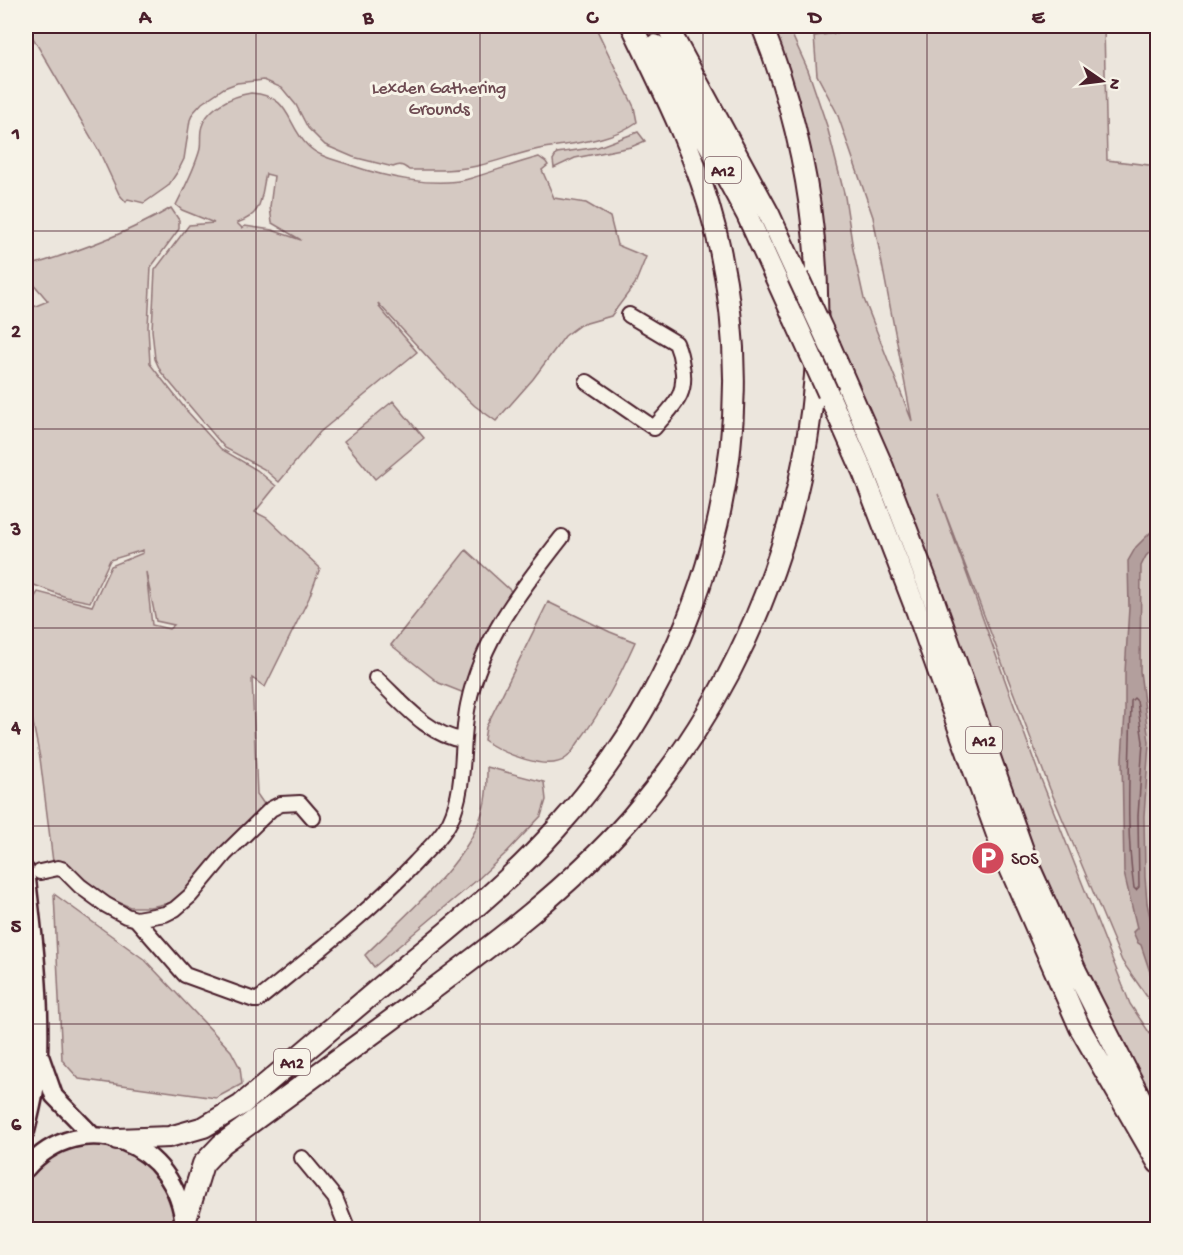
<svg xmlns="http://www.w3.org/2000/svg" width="1183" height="1255" font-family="'Gochi Hand',sans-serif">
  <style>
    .green { fill: #d5c9c2; stroke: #907476; stroke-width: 1.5; fill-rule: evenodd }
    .water { fill: #b39f9d; stroke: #896c6f; stroke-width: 1.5 }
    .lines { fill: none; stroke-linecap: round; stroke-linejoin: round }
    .shore { stroke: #745259; stroke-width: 1.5 }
    .minor-casing { stroke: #4a1f2b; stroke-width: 18 }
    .major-casing { stroke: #4a1f2b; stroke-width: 21 }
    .highway-casing { stroke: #4a1f2b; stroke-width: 24 }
    .minor { stroke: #f7f3e8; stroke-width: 14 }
    .major { stroke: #f7f3e8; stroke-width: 16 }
    .highway { stroke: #f7f3e8; stroke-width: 20 }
    .highway-bridge-casing { stroke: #4a1f2b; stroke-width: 24; stroke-linecap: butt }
    .highway-bridge { stroke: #f7f3e8; stroke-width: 20 }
    .grid { fill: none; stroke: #4a1f2b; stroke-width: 1.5; stroke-opacity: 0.55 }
    .labels { text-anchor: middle; stroke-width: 6; stroke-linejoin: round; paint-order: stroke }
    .shield { fill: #f7f3e8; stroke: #7e5f64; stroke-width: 1.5 }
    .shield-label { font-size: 16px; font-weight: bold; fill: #4a1f2b }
    .park-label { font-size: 18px; fill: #6d4a51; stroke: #f7f3e8 }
    .poi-label { font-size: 18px; fill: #4a1f2b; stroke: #f7f3e8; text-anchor: start }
    .neatline { fill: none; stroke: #4a1f2b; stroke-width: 2 }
    .grid-label { font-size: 20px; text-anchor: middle; font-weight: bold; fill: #4a1f2b }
  </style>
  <rect width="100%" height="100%" fill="#ece6dd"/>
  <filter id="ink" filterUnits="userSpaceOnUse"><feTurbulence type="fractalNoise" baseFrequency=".0167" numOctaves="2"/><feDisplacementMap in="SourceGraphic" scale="12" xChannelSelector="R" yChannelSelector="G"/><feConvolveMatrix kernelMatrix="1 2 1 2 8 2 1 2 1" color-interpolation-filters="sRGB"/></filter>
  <g filter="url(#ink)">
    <path class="green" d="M26 26H595L634 107 637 122C611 141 574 143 544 148 521 152 500 161 477 166 455 171 432 170 409 170 403 165 400 164 393 167L353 157 325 145 308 128 296 105 282 88 264 80 237 83 224 88 202 103 193 113 190 120 184 159 178 171 168 186 144 203 128 199 126 202 119 194 99 151Z
      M766 26H788L808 70 827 126 845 197 853 249 864 299 912 421 873 217 837 113 817 75 814 36 891 26H1101L1104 28 1107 160 1157 166V1011L1122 961 1050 789 938 494 1037 769 1130 1004 1157 1044V1104L1111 1025 1021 829 822 306Z
      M251 93C292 96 285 123 308 146 319 157 336 160 350 165 385 177 436 189 472 178 495 171 516 163 539 157L546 162 548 165 542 170 554 198 586 203 610 217 617 245 646 257 635 284 611 316 580 325 565 336 533 379 496 421 475 406 454 386 378 303 380 308 417 352 320 432 279 482 264 469 225 448 161 372 155 359 152 330 155 270 189 225 214 223 182 210 176 205C185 187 195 168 200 149 201 143 200 136 201 130 205 108 232 96 251 93ZM266 174 274 176 270 207 272 223 301 240 272 230 245 226 242 228 237 223C264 214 260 199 266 174Z
      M638 132 645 141 631 147 575 158 554 168 553 160 557 153 598 147Z
      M171 208 179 220V229L151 267 148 327 150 364 187 411 221 449 257 470 276 486 255 512 267 518 320 568 309 598 265 687 252 678 257 794 266 807 192 887 174 902 150 907H130L111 899 97 890 64 861 53 862 40 758 26 688V610L38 592 92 606 111 566 143 553V550L110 560 90 602 66 597 26 582V310L48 301 26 275 32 273V265C79 251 128 233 171 208ZM146 572 156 621 174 625 169 629 152 625Z
      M393 401 424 438 375 479 344 441Z
      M466 550 511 591C490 624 472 653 464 693L439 683 391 645Z
      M548 602 610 632 635 642C619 677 603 709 580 740 576 745 572 754 566 758 548 773 500 752 484 740L486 727Z
      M487 767 544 782 546 800 541 816 505 854 477 880 374 967 365 955C402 918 468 863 482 813 487 798 487 782 487 767Z
      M54 894 145 960 231 1051 240 1068 242 1084 216 1098 79 1079 62 1060Z
      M26 954 28 967 31 1076 26 1075Z
      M91 1142 119 1146 143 1159 162 1181 173 1207 174 1229H26V1181L39 1163 63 1148Z"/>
    <path class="water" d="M1157 526V545L1146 556 1141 566 1140 671 1149 742 1144 816 1145 877 1147 903 1157 949V993L1141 945 1138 943 1133 932 1137 928 1124 873 1122 758 1125 713V672L1129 608 1128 561 1136 547Z"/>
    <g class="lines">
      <path class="shore" d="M1134 698 1137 701 1143 742 1138 816 1139 887 1136 890 1134 888C1125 827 1130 763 1131 701Z"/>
      <g class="minor-casing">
        <path id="minor" d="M587 382 654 428C672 406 688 397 682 366 681 358 679 350 676 343L629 315
          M376 678C401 701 428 736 463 740
          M40 872 58 868 64 870 80 886 106 905 126 916 136 919 165 914 175 909 190 896 225 854 271 809 281 804 300 803 313 818
          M136 919 185 975 254 1000H258C312 956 367 914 415 863 427 850 442 837 450 821 467 785 460 744 468 705 481 640 522 588 562 537
          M302 1158 335 1198 348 1230"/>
      </g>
      <g class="major-casing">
        <path id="major" d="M26 871C33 931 41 993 39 1054 39 1078 32 1107 26 1131
          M40 1056 54 1096 93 1136
          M26 1169C82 1104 178 1143 184 1226"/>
      </g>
      <g class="highway-casing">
        <path id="highway" d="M667 26 769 214 798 277
          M655 45 747 215 794 318
          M830 346 883 467 935 603 1028 864 1076 971 1143 1103 1158 1126
          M828 393 863 472 917 612 1005 857 1080 1028 1158 1163
          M117 1139 169 1137 204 1127 241 1105C297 1058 353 1010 409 963 460 921 513 878 557 828 704 665 769 444 715 228 697 157 664 92 632 26
          M184 1226 203 1164 222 1144C289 1095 355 1047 421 998 495 943 569 888 630 819 819 600 869 293 762 26"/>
      </g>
      <use href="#minor" class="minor"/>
      <use href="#major" class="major"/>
      <use href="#highway" class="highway"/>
      <g class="highway-bridge-casing">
        <path id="highway-bridge" d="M798 277 830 346
          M794 318 828 393"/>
      </g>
      <use href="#highway-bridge" class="highway-bridge"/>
    </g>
  </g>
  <path class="grid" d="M256 26V1230M480 26V1230M703 26V1230M927 26V1230M26 231H1158M26 429H1158M26 628H1158M26 826H1158M26 1024H1158"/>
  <defs>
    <g id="parking-disc" transform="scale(1.725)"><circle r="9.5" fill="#d1495b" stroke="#f7f3e8"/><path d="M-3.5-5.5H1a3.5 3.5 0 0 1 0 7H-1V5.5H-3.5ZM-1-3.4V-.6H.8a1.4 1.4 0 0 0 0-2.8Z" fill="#fff"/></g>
  </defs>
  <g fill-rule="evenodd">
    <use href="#parking-disc" x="988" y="858"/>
  </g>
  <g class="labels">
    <g class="shield">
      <rect x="705" y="157" width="36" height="26" rx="4.5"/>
      <rect x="966" y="727" width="36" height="26" rx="4.5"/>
      <rect x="274" y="1049" width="36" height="26" rx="4.5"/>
    </g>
    <g class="shield-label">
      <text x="723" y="176">A12</text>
      <text x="984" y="746">A12</text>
      <text x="292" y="1068">A12</text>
    </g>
    <g class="park-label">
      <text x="439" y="93">Lexden Gathering<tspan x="439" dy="21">Grounds</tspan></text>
    </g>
    <g class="poi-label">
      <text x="1011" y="864">SOS</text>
    </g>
  </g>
  <rect width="1183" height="1255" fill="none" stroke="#f7f3e8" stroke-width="66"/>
  <g transform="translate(1102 81) rotate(104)" stroke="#f7f3e8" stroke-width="4.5" paint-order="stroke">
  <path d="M0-4.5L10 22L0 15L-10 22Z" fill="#4a1f2b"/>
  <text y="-9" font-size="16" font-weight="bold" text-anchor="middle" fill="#4a1f2b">N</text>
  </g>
  <rect x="33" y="33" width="1117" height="1189" class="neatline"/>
  <g class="grid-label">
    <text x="145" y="23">A</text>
    <text x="368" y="23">B</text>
    <text x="592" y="23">C</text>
    <text x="815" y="23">D</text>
    <text x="1038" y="23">E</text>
    <text x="16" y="139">1</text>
    <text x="16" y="337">2</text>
    <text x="16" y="535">3</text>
    <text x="16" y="733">4</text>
    <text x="16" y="932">5</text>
    <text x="16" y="1130">6</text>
  </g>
</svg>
